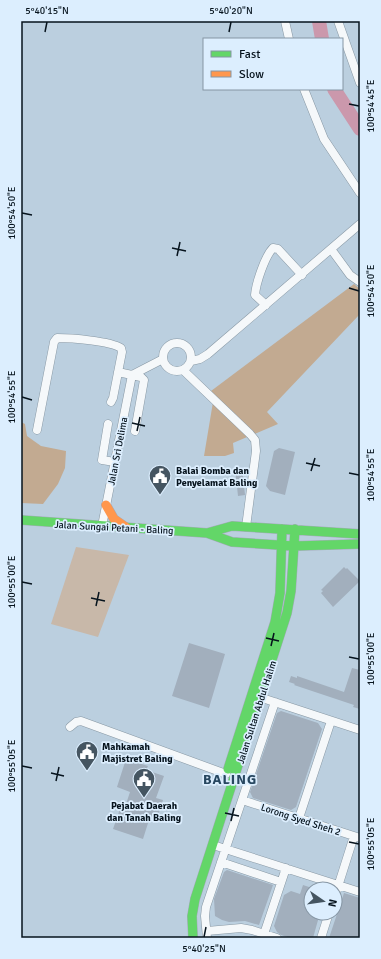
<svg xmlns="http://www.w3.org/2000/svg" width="381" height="959" font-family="Signika,sans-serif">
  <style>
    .green { fill: #c8b8a9 }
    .forest { fill: #c2aa91 }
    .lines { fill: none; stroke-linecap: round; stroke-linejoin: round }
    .river { stroke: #cb98ac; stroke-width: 14 }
    .building { fill: #a2afbd }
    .street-casing { stroke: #8898a4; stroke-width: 9 }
    .fast-casing { stroke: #a4abba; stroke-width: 10 }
    .slow-casing { stroke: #a4abba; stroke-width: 10 }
    .street { stroke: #f5f8fa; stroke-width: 8 }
    .fast { stroke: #63d668; stroke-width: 9 }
    .slow { stroke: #ff974d; stroke-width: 9 }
    .ticks { fill: none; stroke: #06131d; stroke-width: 1.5 }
    .labels { text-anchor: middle; stroke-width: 3.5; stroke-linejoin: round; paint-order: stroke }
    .street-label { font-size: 10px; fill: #06131d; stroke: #dceefe }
    .poi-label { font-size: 10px; font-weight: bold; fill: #06131d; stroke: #dceefe; text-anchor: start }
    .district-label { font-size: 14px; font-weight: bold; letter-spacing: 1px; fill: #274760; stroke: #dceefe }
    .neatline { fill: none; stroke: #06131d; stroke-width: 1.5 }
    .ticks-label { font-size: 10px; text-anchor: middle; fill: #06131d }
  </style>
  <rect width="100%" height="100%" fill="#bbcfdf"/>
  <path class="green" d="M76 547 129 555 98 637 51 624Z"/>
  <path class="forest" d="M354 284 360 289V314L267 412 278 424 233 443 234 453 225 456H204L213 402 207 394Z
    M21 422 25 424 27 436 41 446 66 451 65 468 58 484 43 504 21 503Z"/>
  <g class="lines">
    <path class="river" d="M319 21 322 39
      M334 89 360 129"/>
  </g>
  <path class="building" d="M279 448 295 452 285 495 270 491 266 486 274 451Z
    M242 467 245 495 238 496 235 468Z
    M344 567 346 569 347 568 360 581 333 607 321 593 323 591 321 590Z
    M189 643 225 654 209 708 172 696Z
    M352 668 360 670V709L353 707 354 705 294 685 295 684 289 682 291 676 297 678V676L344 692Z
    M281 711 318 723 322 729 296 807 291 810 253 798 250 792 277 713Z
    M126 759 148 766 146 770 164 776 156 798 163 800 156 822 149 820 143 839 113 829 120 809 124 810 130 792 117 787Z
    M227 870 273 885 259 925 245 921 229 922 222 920 215 916 214 899 224 872Z
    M303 885 312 888 309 897H311V913H320L313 938H291L281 935 277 932 274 926 284 895 291 891 300 894Z
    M344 893 360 898V938H329Z"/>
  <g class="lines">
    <g class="street-casing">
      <path id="street" d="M285 21 289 39
        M338 21 360 83
        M304 89 324 139 360 193
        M331 249 350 275 360 282
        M266 305 255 295C256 283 265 256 273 248L278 249 302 275
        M163 357a14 14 0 1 1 28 0a14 14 0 1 1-28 0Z
        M191 361 200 359 208 354 360 224
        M183 370 250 434 255 440 256 451 246 527
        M118 372 141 377 144 380 135 431
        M108 424 102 460 115 462
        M37 430 54 342 57 338C71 338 110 341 121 348L122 352 113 398 111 402
        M102 526 132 375 163 359
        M256 696 360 730
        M70 727 76 722 81 721 226 774
        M242 800 360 838
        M299 818 331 721
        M213 845 360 892
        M221 862 281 882
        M335 896 354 836
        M207 931 241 928 252 930 277 938
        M264 934 286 868
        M207 938 205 916 206 907 275 702
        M321 938 329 913"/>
    </g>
    <g class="fast-casing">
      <path id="fast" d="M21 520 207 533 232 542 294 546 360 544
        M207 533 232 526 360 534
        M228 769 275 622 280 593 282 529
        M193 938 192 916 195 899 287 613 291 591 295 529"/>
    </g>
    <g class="slow-casing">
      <path id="slow" d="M106 505 114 519 127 528"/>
    </g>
    <use href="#street" class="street"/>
    <use href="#fast" class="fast"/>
    <use href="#slow" class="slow"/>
  </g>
  <path class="ticks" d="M45 32 47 22M229 32 231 22M349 104 359 106M22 213 32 215M172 248 186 251M177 256 180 242M349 288 359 291M22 397 32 400M132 423 145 426M137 431 140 417M306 463 320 466M311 471 315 458M349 473 359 475M22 582 32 584M91 598 105 601M96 606 99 592M266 638 279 641M271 646 274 633M349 657 359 659M22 766 32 768M51 773 64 776M56 781 59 767M225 813 239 816M231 821 234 808M349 842 359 844M204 937 206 927"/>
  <defs>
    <g id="civic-pin" transform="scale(1.15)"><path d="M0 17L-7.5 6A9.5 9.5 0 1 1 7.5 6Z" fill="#455561" stroke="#dceefe"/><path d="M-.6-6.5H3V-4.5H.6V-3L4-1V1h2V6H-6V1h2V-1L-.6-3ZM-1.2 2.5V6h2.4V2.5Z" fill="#fff"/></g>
  </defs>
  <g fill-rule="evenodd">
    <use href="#civic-pin" x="160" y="476"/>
    <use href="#civic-pin" x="87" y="752"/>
    <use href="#civic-pin" x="144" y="779"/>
  </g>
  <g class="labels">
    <g class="street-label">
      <text transform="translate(117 451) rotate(-79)" y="4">Jalan Sri Delima</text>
      <text transform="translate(114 527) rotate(3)" y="4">Jalan Sungai Petani - Baling</text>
      <text transform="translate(256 712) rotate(-72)" y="4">Jalan Sultan Abdul Halim</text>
      <text transform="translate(301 819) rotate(18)" y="4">Lorong Syed Sheh 2</text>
    </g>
    <g class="poi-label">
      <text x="176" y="474">Balai Bomba dan<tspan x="176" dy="12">Penyelamat Baling</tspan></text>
      <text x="102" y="750">Mahkamah<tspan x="102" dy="12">Majistret Baling</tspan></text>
      <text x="144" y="809" text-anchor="middle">Pejabat Daerah<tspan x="144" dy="12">dan Tanah Baling</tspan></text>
    </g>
    <g class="district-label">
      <text x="230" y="784">BALING</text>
    </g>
  </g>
  <rect width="381" height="959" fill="none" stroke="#dceefe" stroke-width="44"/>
  <rect x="203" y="38" width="140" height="52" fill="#dceefe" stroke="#8696a4"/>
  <rect x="211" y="51" width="20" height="6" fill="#63d668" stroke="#8696a4"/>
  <text x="239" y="58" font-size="12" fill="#06131d">Fast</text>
  <rect x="211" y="71" width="20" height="6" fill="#ff974d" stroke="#8696a4"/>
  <text x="239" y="78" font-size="12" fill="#06131d">Slow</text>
  <g transform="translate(323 901) rotate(103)"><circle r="19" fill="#dceefe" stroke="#8696a4"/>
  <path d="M0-3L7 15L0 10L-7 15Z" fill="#455561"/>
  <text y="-6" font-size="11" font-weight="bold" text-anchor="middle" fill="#06131d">N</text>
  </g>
  <rect x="22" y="22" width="337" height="915" class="neatline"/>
  <g class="ticks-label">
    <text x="47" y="14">5°40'15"N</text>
    <text x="231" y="14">5°40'20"N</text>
    <text transform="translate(370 106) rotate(-90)" y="4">100°54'45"E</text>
    <text transform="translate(11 213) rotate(-90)" y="4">100°54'50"E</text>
    <text transform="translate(370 291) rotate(-90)" y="4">100°54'50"E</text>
    <text transform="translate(11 397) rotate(-90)" y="4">100°54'55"E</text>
    <text transform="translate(370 475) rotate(-90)" y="4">100°54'55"E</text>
    <text transform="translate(11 582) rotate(-90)" y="4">100°55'00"E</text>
    <text transform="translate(370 659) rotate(-90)" y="4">100°55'00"E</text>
    <text transform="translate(11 766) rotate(-90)" y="4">100°55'05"E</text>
    <text transform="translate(370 844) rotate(-90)" y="4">100°55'05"E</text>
    <text x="204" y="952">5°40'25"N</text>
  </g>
</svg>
